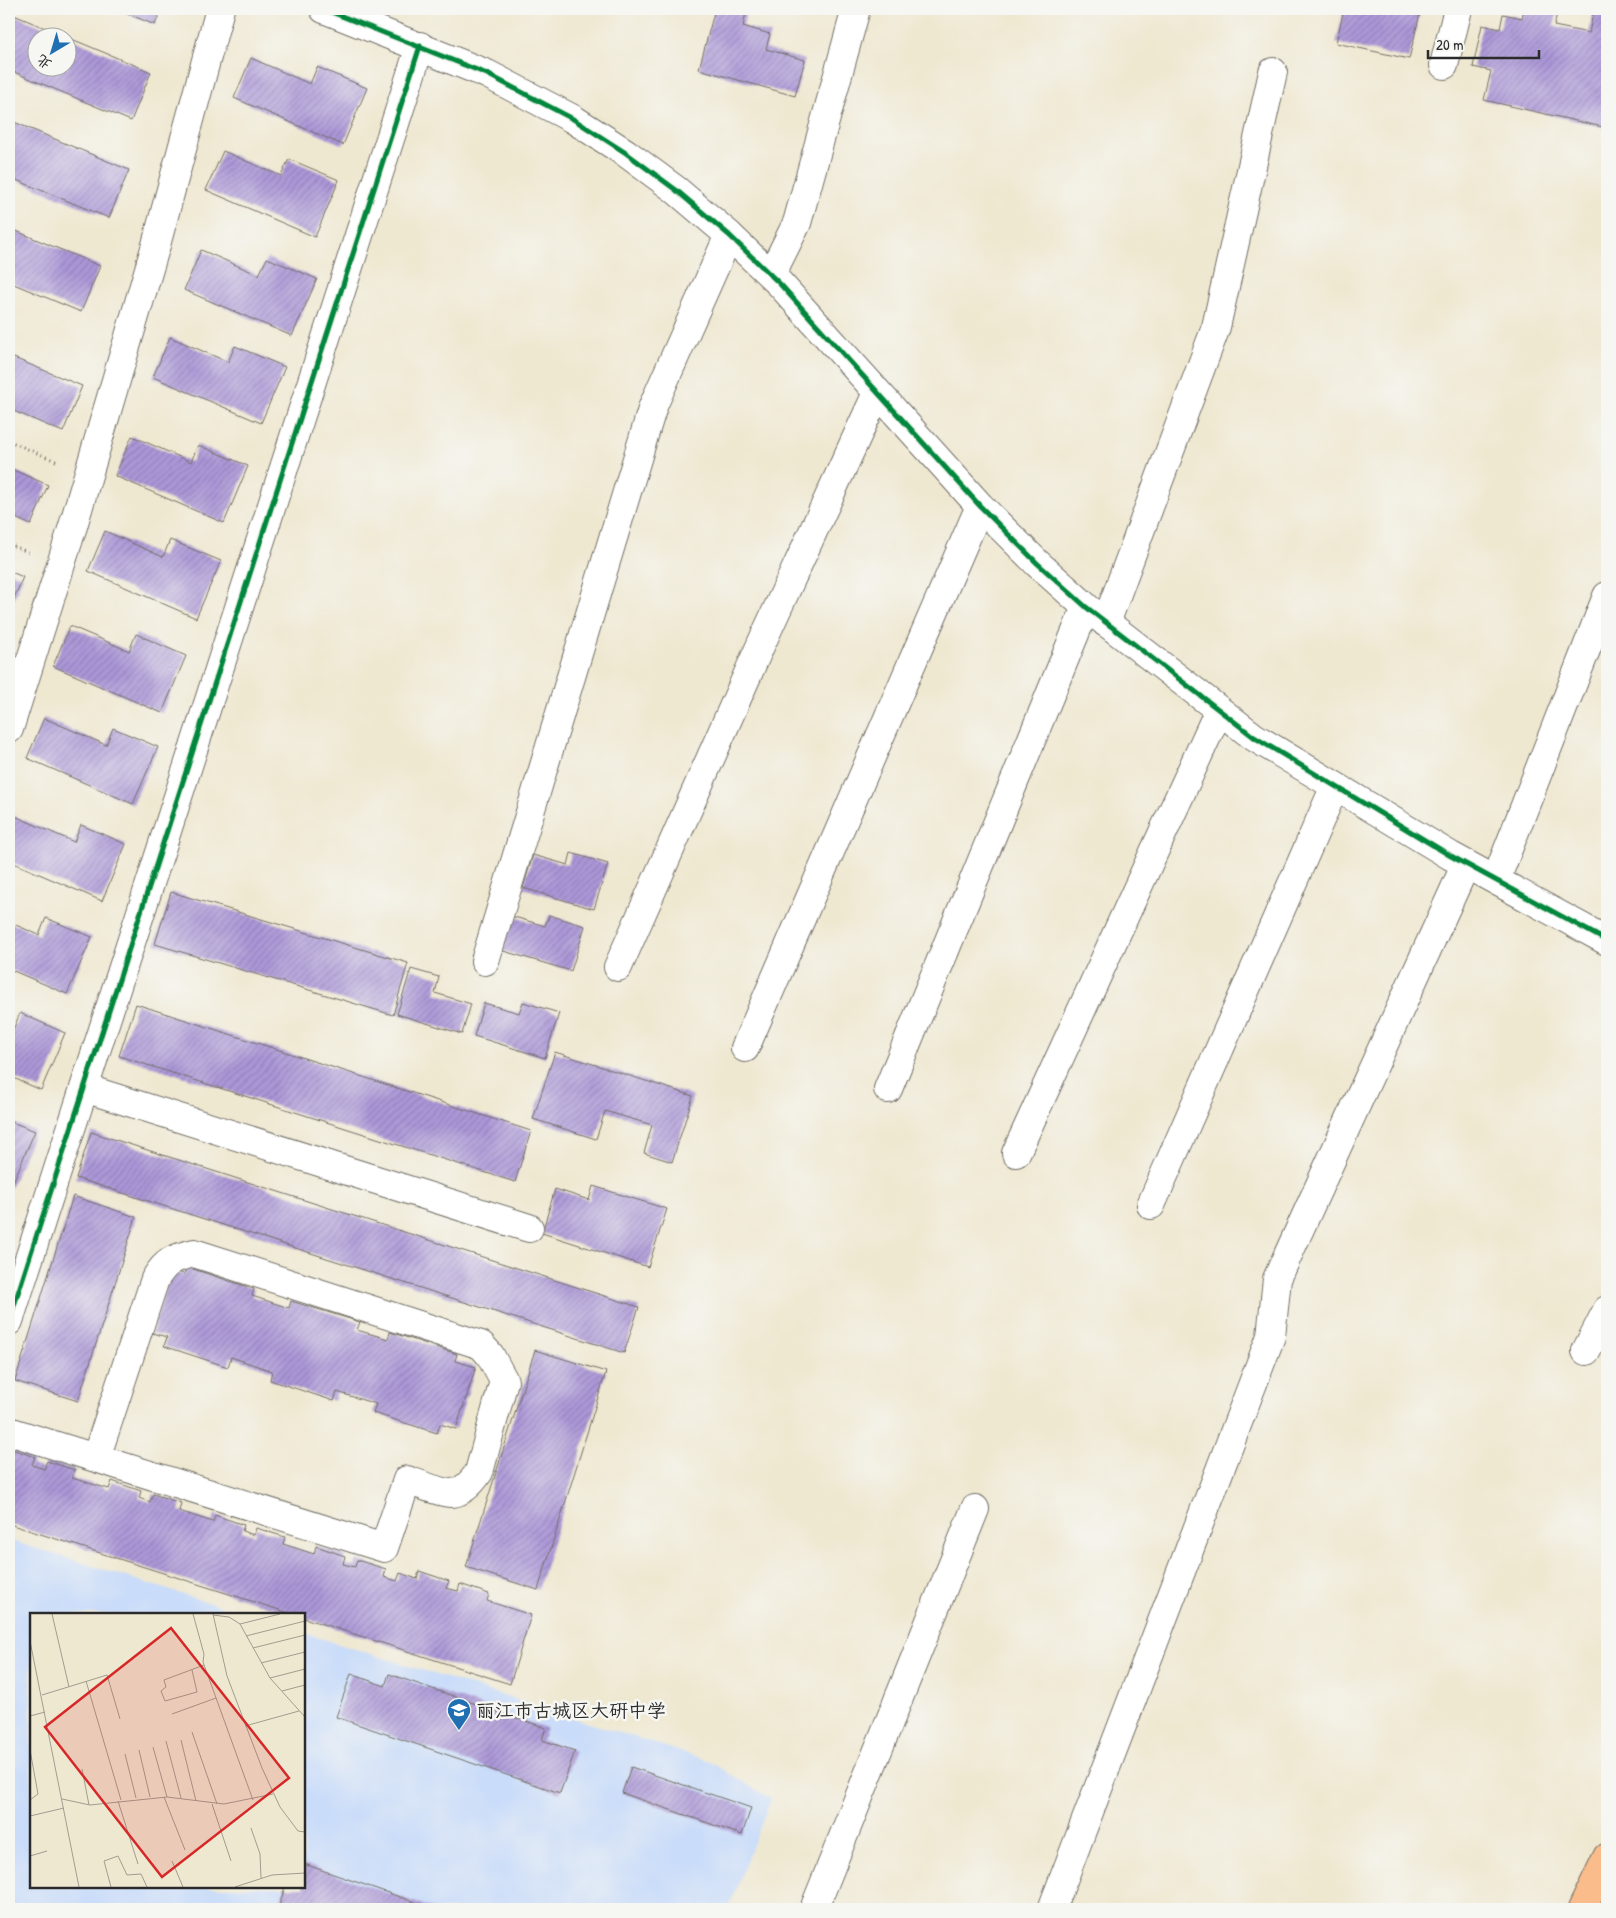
<svg xmlns="http://www.w3.org/2000/svg" width="1616" height="1918" viewBox="0 0 1616 1918" font-family="'Patrick Hand','LXGW WenKai TC',sans-serif">
<defs>
<pattern id="building-hatch" width="6" height="6" patternUnits="userSpaceOnUse" patternTransform="scale(1.25)"><rect width="6" height="6" fill="#ac98d9"/><path d="M-1 1l2-2M0 6l6-6M5 7l2-2" fill="none" stroke="#8c7cb0"/></pattern>
</defs>
<rect width="100%" height="100%" fill="#f6f6f2"/>
<filter id="ink" filterUnits="userSpaceOnUse"><feTurbulence type="fractalNoise" baseFrequency=".02" numOctaves="2"/><feDisplacementMap in="SourceGraphic" scale="10" xChannelSelector="R" yChannelSelector="G"/><feConvolveMatrix kernelMatrix="1 2 1 2 8 2 1 2 1" color-interpolation-filters="sRGB"/></filter>
<filter id="wash" filterUnits="userSpaceOnUse"><feTurbulence type="fractalNoise" baseFrequency=".0096" numOctaves="4" result="noise"/><feDisplacementMap in="SourceGraphic" scale="20" xChannelSelector="R" yChannelSelector="G"/><feGaussianBlur stdDeviation="1.12" result="paint"/><feColorMatrix in="noise" values="0 0 0 0 0 0 0 0 0 0 0 0 0 0 0 0 0 1.4 0 .05"/><feComposite in="paint" operator="in"/></filter>
<g filter="url(#wash)">
<rect width="100%" height="100%" fill="#efe8d1"/>
<path fill="#c9dcf9" d="M9,1540L245,1614H31V1887H304V1633L707,1760L771,1799L728,1909H9Z"/>
<g id="blocks">
<path fill="url(#building-hatch)" fill-rule="evenodd" d="M116,9H161L155,25Z
M715,9H747L743,26L770,34L766,49L805,60L795,96L699,69Z
M1344,9H1421L1409,59L1336,43Z
M1524,9H1558L1554,26L1589,33L1594,9H1607V128L1484,100L1491,71L1473,67L1482,25L1500,29L1503,14L1522,18Z
M9,13L151,72L131,121L9,70ZM38,38H68V68H38Z
M251,58L310,84L317,67L367,88L343,145L234,98Z
M9,120L129,170L109,218L9,177Z
M223,151L281,176L289,159L339,180L315,237L206,190Z
M9,228L100,266L81,312L9,282Z
M201,250L259,275L267,258L317,279L292,336L184,290Z
M170,337L228,362L235,346L285,367L261,423L153,377Z
M9,356L82,386L63,432L9,409Z
M132,436L191,462L198,445L248,466L224,523L115,476Z
M9,468L48,485L31,525L9,515Z
M105,531L163,557L170,540L221,561L196,618L88,571Z
M9,571L23,577L9,610Z
M70,626L129,651L136,634L186,656L162,713L53,666Z
M44,718L106,745L113,728L158,747L133,804L27,758Z
M15,816L74,842L81,825L126,844L102,901L9,861V831Z
M571,853L608,864L594,909L523,888L533,855L568,865Z
M171,892L408,963L393,1015L155,944Z
M549,915L585,926L571,971L500,950L511,916L545,926Z
M46,918L92,937L67,994L9,969V922L39,935Z
M411,969L439,977L435,993L471,1004L462,1034L397,1014Z
M523,1002L559,1013L545,1058L474,1036L484,1003L519,1013Z
M136,1004L531,1131L515,1182L119,1056Z
M20,1013L65,1033L41,1090L9,1076V1029L13,1030Z
M555,1052L693,1096L672,1162L644,1153L652,1125L605,1111L596,1139L533,1119Z
M9,1121L35,1131L10,1189L9,1188Z
M91,1132L639,1307L624,1353L76,1178Z
M593,1186L667,1209L648,1267L542,1233L555,1189L589,1200Z
M73,1196L136,1217L78,1401L15,1381Z
M187,1267L254,1289L252,1296L289,1308L291,1301L360,1322L357,1330L388,1339L390,1332L457,1354L455,1361L476,1367L456,1429L440,1424L437,1433L373,1413L376,1404L337,1392L334,1401L270,1380L272,1371L231,1357L228,1367L164,1346L167,1337L152,1333L171,1270L184,1274Z
M535,1350L606,1372L538,1590L466,1567Z
M9,1448L35,1457L32,1465L44,1469L47,1461L75,1470L72,1478L109,1489L112,1481L141,1491L139,1498L150,1502L153,1494L181,1503L179,1511L213,1522L215,1515L244,1525L242,1531L254,1535L256,1528L285,1537L283,1544L314,1554L316,1546L345,1556L343,1564L355,1567L357,1560L386,1569L384,1577L397,1581L400,1573L417,1579L419,1571L449,1581L446,1588L458,1591L460,1584L489,1594L487,1601L531,1615L510,1684L304,1618V1614H292L9,1524Z
M351,1674L385,1686L389,1674L546,1728L542,1740L575,1751L560,1793L336,1717Z
M631,1767L751,1808L742,1835L622,1793Z
M304,1864L435,1909H278L285,1887H304Z"/>
</g>
</g>
<g filter="url(#ink)">
<use href="#blocks" fill-opacity="0" stroke="#706d65" stroke-width="1"/>
<g fill="none" stroke-linecap="round" stroke-linejoin="round">
<g stroke="#706d65" stroke-width="30">
<path id="minor" d="M324,9L487,74L573,119L626,153L676,190L729,235L780,284L980,506L1037,563L1086,607L1254,737L1451,856L1607,941
M1444,65L1458,9
M771,275L797,223L856,9
M1106,623L1216,327L1273,72
M9,729L73,526L156,245L220,9
M1496,880L1607,596
M485,961L653,406L729,235
M618,967L762,642L877,393
M745,1048L980,506
M84,1088L529,1228
M888,1089L1086,607
M1016,1153L1219,710
M1151,1205L1335,786
M9,1321L420,46
M1586,1351L1607,1310
M9,1431L384,1548L407,1480C416,1483 444,1494 452,1493C464,1492 473,1481 479,1472L504,1381L490,1355L481,1345L194,1253C173,1258 166,1261 155,1279L96,1458
M814,1909L975,1509
M1052,1909L1271,1336L1277,1279L1466,864"/>
</g>
<g stroke="#706d65" stroke-width="30">
<path id="major" d="M1582,1909L1607,1857"/>
</g>
<path stroke="#706d65" stroke-width="3" stroke-dasharray="1 4" stroke-linecap="butt" d="M9,441L58,462
M9,544L30,553"/>
<use href="#minor" stroke="#fff" stroke-width="28"/>
<use href="#major" stroke="#fabc8b" stroke-width="28"/>
<g stroke="#f6f6f2" stroke-width="8">
<path id="cycleway" d="M324,9L487,74L573,119L626,153L676,190L729,235L780,284L980,506L1037,563L1086,607L1254,737L1451,856L1607,941
M9,1321L420,46"/>
</g>
<use href="#cycleway" stroke="#00873e" stroke-width="5"/>
</g>
</g>
<defs>
<g id="school-pin" transform="scale(1.25)"><path d="M0 17L-7.5 6A9.5 9.5 0 1 1 7.5 6Z" fill="#1f6fb2" stroke="#f6f6f2"/><path d="M0-5L7-2L0 1L-7-2ZM-4 1L0 2.5L4 1V4Q0 6-4 4Z" fill="#fff"/></g>
</defs>
<g fill-rule="evenodd">
<use href="#school-pin" x="459" y="1710"/>
</g>
<g text-anchor="middle" stroke-width="5" stroke-linejoin="round" paint-order="stroke">
<g font-size="19" fill="#2b2b2b" stroke="#f6f6f2" text-anchor="start">
<text x="476" y="1717">丽江市古城区大研中学</text>
</g>
</g>
<g transform="translate(30 1613)">
<rect width="275" height="275" fill="#efe8d1"/>
<path fill="none" stroke="#a19c8f" stroke-width="1" d="M22,1L39,74M163,1L174,41L173,49L223,187M183,1L197,63L232,155L250,194L268,218L275,219M183,2L199,4L210,11L240,65L275,104M210,11L250,1M216,23L275,8M0,28L49,274M223,35L275,22M231,50L275,39M162,57L167,79L135,88L131,78L136,74L134,67L174,52M240,65L275,56M56,68L91,187M252,78L275,72M12,82L77,62L90,106M142,101L186,85M0,103L15,99M215,113L269,98M162,119L187,191M151,127L166,188M136,128L151,185M123,134L137,184M0,137L8,181L0,187M109,137L120,184M95,141L106,185M52,156L59,192M134,184L155,237M32,186L60,192L137,184L194,191L243,181M88,188L108,251M182,191L201,248M0,203L34,195M221,215L230,241L231,265M0,243L17,238M142,248L153,274M81,274L74,248L88,243L97,262L111,261L117,274M205,274L242,262L275,260"/>
<path fill="#d62828" fill-opacity="0.15" stroke="#d62828" stroke-width="2.5" d="M141,15L259,165L132,264L15,114Z"/>
<rect width="275" height="275" fill="none" stroke="#2b2b2b" stroke-width="2.5"/>
</g>
<rect width="1616" height="1918" fill="none" stroke="#f6f6f2" stroke-width="30"/>
<g transform="translate(52 52) rotate(218)"><circle r="24" fill="#f6f6f2" stroke="#a5a5a2"/>
<path d="M0-4L9 19L0 12L-9 19Z" fill="#1f6fb2"/>
<text y="-8" font-size="14" font-weight="bold" text-anchor="middle" fill="#2b2b2b">北</text>
</g>
<path d="M1428 50v8h111v-8" fill="none" stroke="#2b2b2b" stroke-width="2.5"/>
<text x="1436" y="50" font-size="15" fill="#2b2b2b" stroke="#f6f6f2" stroke-width="4" paint-order="stroke">20 m</text>
</svg>
